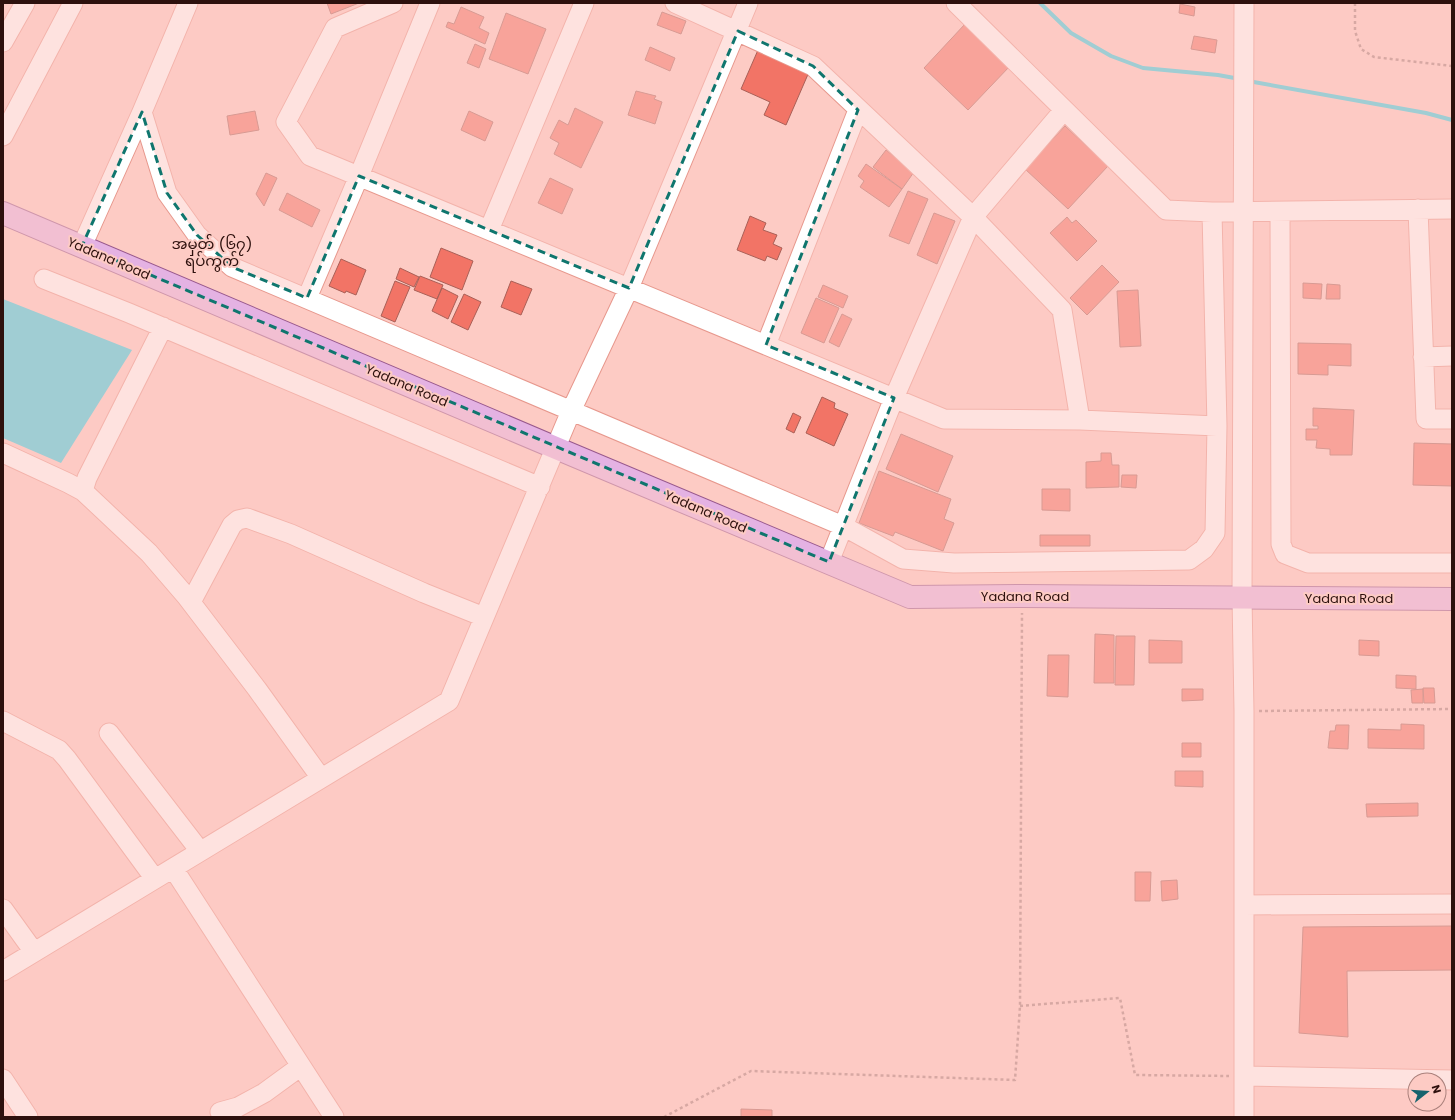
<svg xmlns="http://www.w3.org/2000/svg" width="1455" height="1120" viewBox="0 0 1455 1120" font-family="Poppins,'Noto Sans Myanmar',sans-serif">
<rect width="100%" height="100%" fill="#fdcbc4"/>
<path fill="#30d0e4" d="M3,299L132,350L61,463L3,438Z"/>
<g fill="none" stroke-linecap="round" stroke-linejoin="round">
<path stroke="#30d0e4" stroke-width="4" d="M1040,3L1071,33L1111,56L1143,68L1218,75L1240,79
M1248,81L1426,113L1452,120"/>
</g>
<path fill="#f27466" stroke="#aa6057" d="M327,3H359L331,14Z
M1180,4L1195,7L1194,16L1179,13Z
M461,7L484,17L479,28L489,33L485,44L446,27L448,22L454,24Z
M662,12L686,21L681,34L657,25Z
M506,13L546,29L528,74L489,59Z
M965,24L1010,66L968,110L924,68Z
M1194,36L1217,40L1215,53L1191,49Z
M475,44L486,49L479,68L467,63Z
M650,47L675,58L670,71L645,60Z
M758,50L809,72L786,125L764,115L770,102L741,89Z
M636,91L656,96L654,99L662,102L655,124L628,115Z
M575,108L603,122L581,168L554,154L559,143L550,138L559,120L568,125Z
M255,111L259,130L230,135L227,116Z
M469,111L493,122L485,141L461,130Z
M1065,126L1108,166L1068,209L1025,169Z
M886,150L914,172L902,189L873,167Z
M866,164L902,189L889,207L860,187L864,181L858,176Z
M266,173L277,178L264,206L256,194Z
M550,178L573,189L562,214L538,203Z
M908,191L928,199L909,244L889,236Z
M287,193L320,210L312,227L279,210Z
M934,213L955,221L937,264L917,255Z
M750,216L766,223L763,230L777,235L773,244L782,248L777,260L767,256L765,261L737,250Z
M1067,217L1072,223L1076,220L1097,241L1077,261L1050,233Z
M441,248L473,261L462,290L430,277Z
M341,259L366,270L356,295L346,291L345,293L329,286Z
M1102,265L1119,282L1087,315L1070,298Z
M400,268L419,277L414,287L396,279Z
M420,276L443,285L437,299L414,290Z
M395,281L410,287L395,322L381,316Z
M511,281L532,289L521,315L501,307Z
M1303,283L1322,284L1321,299L1303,298Z
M1327,284L1340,285V299H1326Z
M823,285L848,296L843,308L818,297Z
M442,288L458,296L448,319L432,311Z
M1138,290L1141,346L1120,347L1117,291Z
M464,294L481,302L468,330L451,322Z
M816,298L839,308L824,343L801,333Z
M842,314L852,319L839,347L829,342Z
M1298,343L1351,344V366L1328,365V375L1298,374Z
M822,397L835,403L834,408L848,414L834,446L806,433Z
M1313,408L1354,410L1352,455H1330V449L1316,448L1317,440H1306V429H1318V426H1313Z
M793,413L801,417L794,433L786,429Z
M901,434L953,456L938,492L886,469Z
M1414,443L1452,444V486L1413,485Z
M1101,453H1111L1112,465H1119V487L1086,488V462L1101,461Z
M879,471L951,499L944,519L954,523L943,551L895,532L893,536L859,523Z
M1122,475H1137L1136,488L1121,487Z
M1042,489H1070V511L1042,510Z
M1040,535H1090V546H1040Z
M1095,634L1114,635V683H1094Z
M1116,636H1135L1134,685H1115Z
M1149,640L1182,641V663H1149Z
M1359,640L1379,641V656L1359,655Z
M1048,655H1069L1068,697L1047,696Z
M1396,675L1416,676V689L1396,688Z
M1423,688H1434L1435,703H1424Z
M1182,689H1203V700L1182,701Z
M1423,689V703H1412L1411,690Z
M1401,724L1424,725V749L1368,748V729L1401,730Z
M1336,725H1349L1348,749L1328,748L1330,731H1335Z
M1182,743H1201V757H1182Z
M1175,771H1203V787L1175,786Z
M1418,803V816L1367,817L1366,804Z
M1135,872H1151L1150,901H1135Z
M1177,880L1178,899L1162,901L1161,881Z
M1452,926V970L1347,971L1348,1037L1299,1033L1303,927Z
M741,1109L772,1110V1117H741Z"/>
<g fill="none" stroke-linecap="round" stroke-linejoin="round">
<g stroke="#e7988d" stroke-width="21">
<path id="minor" d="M393,3L335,28L286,122L310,156L944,419L1080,420L1217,426
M675,3L813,66L973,217L1062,310L1080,420
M956,3L1166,210L1212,212L1452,209
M1244,3L1242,597L1244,711V1117
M3,42L25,3
M142,112L167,193L197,235L232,267L843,526L903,559L954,563L1189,560L1204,549L1215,533L1217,426L1212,212
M3,136L73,3
M1418,209L1426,419H1452
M1280,212L1281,544L1285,554L1308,563H1452
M489,230L584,3
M82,246L142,112L188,3
M44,279L129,313L540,487
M307,298L359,176L430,3
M163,327L87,478L83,491L149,553L186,596L257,689L321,778
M766,345L858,110
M1423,357L1452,356
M3,453L68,483L83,491
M829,562L894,398L973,217L1064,110
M191,602L232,525L238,520L247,518L291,534L424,593L484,617
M3,721L59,750L67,759L155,879
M109,733L200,851
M173,868L334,1117
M1244,905L1452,904
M3,909L34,952
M3,971L449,701L571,411L629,288L748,3
M1244,1076L1452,1080
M3,1079L28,1117
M220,1112L238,1107L264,1093L301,1066"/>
</g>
<g stroke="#98588c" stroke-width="24">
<path id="major" d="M3,213L556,448L910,597L1022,596L1452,599"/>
</g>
<path stroke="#a97f7a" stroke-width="2.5" stroke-dasharray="3 3" stroke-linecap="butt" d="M1355,3V31L1361,49L1374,57L1452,66
M1259,711L1452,709
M1020,1006L1120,998L1135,1075L1229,1076
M664,1117L751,1071L1015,1080L1020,1006L1022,613"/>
<use href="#minor" stroke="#fff" stroke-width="19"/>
<use href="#major" stroke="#e4b2e3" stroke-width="22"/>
</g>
<path d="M0 0H1455V1120H0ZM738,31L813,66L858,110L766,345L894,398L829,562L82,246L142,112L167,193L197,235L232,267L307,298L359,176L629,288Z" fill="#fdcbc4" fill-opacity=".55" fill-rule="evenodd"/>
<path fill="none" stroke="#0f766e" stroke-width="3" stroke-dasharray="8 5" stroke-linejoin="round" d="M738,31L813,66L858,110L766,345L894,398L829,562L82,246L142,112L167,193L197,235L232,267L307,298L359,176L629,288Z"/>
<g text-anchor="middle" stroke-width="4" stroke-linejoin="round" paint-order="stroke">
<g font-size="13" fill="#2d100d" stroke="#fdcbc4">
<text transform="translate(109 258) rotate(23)" y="5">Yadana Road</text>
<text transform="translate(407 385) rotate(23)" y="5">Yadana Road</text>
<text transform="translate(706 511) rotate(23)" y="5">Yadana Road</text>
<text x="1025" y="601">Yadana Road</text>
<text x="1349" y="603">Yadana Road</text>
</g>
<g font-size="15" fill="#2d100d" stroke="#fdcbc4">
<text x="212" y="249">အမှတ် (၆၇)<tspan x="212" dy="17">ရပ်ကွက်</tspan></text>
</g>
</g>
<rect width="1455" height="1120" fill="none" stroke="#2d100d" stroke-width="8"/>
<g transform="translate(1427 1092) rotate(73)"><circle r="19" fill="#fdcbc4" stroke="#aa807b"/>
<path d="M0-3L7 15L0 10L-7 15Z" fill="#16636d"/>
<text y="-6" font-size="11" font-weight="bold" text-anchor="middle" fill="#2d100d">N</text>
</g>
</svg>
